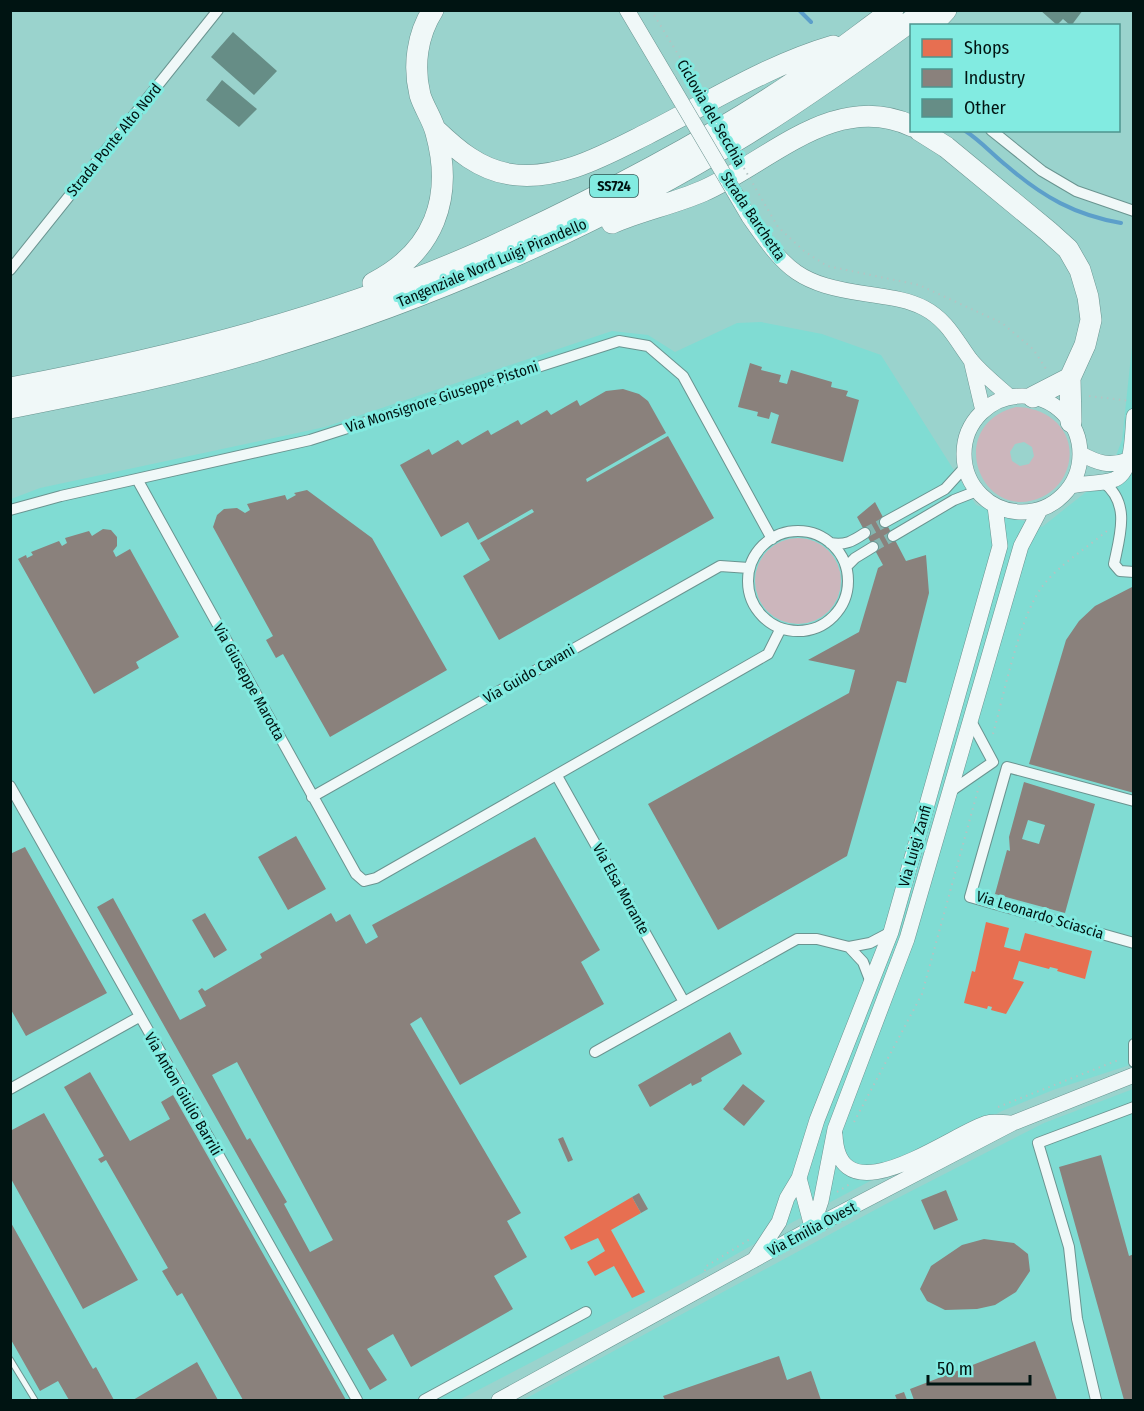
<svg xmlns="http://www.w3.org/2000/svg" width="1144" height="1411" viewBox="0 0 1144 1411" font-family="'Fira Sans Condensed',sans-serif">
<rect width="100%" height="100%" fill="#9ad3cd"/>
<path fill="#80dcd3" d="M761,322L822,334L881,355L976,505L1042,527L1091,488L1103,489L1122,440L1133,337V1064L1053,1090L1002,1111L791,1223L712,1268L459,1400H11V499L40,488L325,427L612,331L648,335L675,352L737,323Z
M1133,1089V1400H523L884,1205L1044,1123Z"/>
<path fill="#ccb6bc" fill-rule="evenodd" d="M1016,407C1048,407 1077,431 1068,466C1064,480 1055,491 1042,497C981,525 943,426 1016,407ZM1024,442L1032,447L1034,456L1029,464L1020,466L1012,461L1010,452L1015,444Z
M755 581a43 43 0 1 1 86 0a43 43 0 1 1-86 0Z"/>
<path fill="#e76f51" d="M986,922L1009,928L1004,947L1020,951L1025,933L1092,951L1085,979L1057,971L1058,969L1050,967L1049,969L1019,961L1013,979L1024,982L1006,1014L991,1010L992,1007L988,1006L987,1009L964,1003L972,971L975,972Z
M632,1197L641,1213L611,1230L645,1292L632,1298L614,1266L595,1276L587,1262L605,1251L598,1238L571,1250L564,1237Z"/>
<path fill="#8a817c" fill-rule="evenodd" d="M750,363L762,367L761,370L781,375L779,382L787,384L791,370L832,382L831,387L848,391L846,396L859,400L843,462L771,443L779,415L771,412L769,419L757,416L758,412L738,407Z
M623,389L639,394L648,401L666,433L586,479L587,482L668,436L714,518L499,640L463,576L490,560L480,543L534,512L532,509L478,540L468,522L441,537L400,465L429,449L432,455L458,440L462,445L488,430L491,435L518,420L521,425L547,410L551,415L577,400L580,406L606,391Z
M307,490L372,538L447,670L330,737L283,654L276,658L266,640L273,636L213,527L217,515L224,509L237,508L245,513L250,510L247,504L285,495L287,500L296,495L294,493Z
M875,502L906,561L926,555L929,593L906,683L897,681L847,856L718,930L648,804L849,693L855,670L808,660L859,632L878,568L883,565L857,517Z
M103,529L111,530L117,537V546L113,551L116,557L130,549L179,637L136,662L139,668L94,694L18,559L26,555L27,558L33,555L31,552L59,541L62,546L67,543L65,538L89,531L92,536Z
M1134,586V793L1029,764L1066,640L1079,621L1095,606Z
M1024,782L1095,804L1065,913L995,894L1007,850L1010,851L1009,837ZM1028,820L1045,825L1039,844L1022,839Z
M296,836L326,889L288,910L258,857Z
M535,837L600,950L581,962L604,1004L460,1085L421,1017L410,1024L521,1213L507,1221L527,1257L494,1276L513,1309L411,1367L393,1334L367,1349L387,1380L370,1390L97,907L113,898L180,1020L206,1006L198,991L202,988L205,991L262,958L260,954L331,913L336,922L350,914L366,944L378,937L372,925ZM237,1062L333,1240L310,1252L284,1204L287,1202L250,1138L247,1140L212,1075Z
M25,847L107,993L26,1036L10,1008V854Z
M205,913L227,950L214,958L192,920Z
M730,1032L742,1054L701,1078L702,1081L692,1086L691,1083L650,1107L638,1085Z
M90,1072L130,1141L170,1119L161,1102L173,1095L346,1400H243L182,1293L177,1296L162,1271L168,1268L106,1160L101,1163L98,1159L104,1156L64,1087Z
M743,1084L765,1101L744,1126L723,1109Z
M44,1113L138,1280L83,1309L10,1177V1131Z
M563,1137L573,1160L568,1162L558,1139Z
M1101,1155L1129,1256L1134,1254V1400H1124L1059,1167Z
M946,1190L958,1220L934,1230L921,1200Z
M639,1193L648,1209L641,1213L632,1197Z
M10,1221L90,1364L93,1369L96,1367L114,1400H69L58,1381L40,1391L10,1338Z
M984,1239L1014,1243L1028,1254L1030,1271L1016,1292L995,1305L977,1309L945,1310L927,1301L920,1289L931,1266L962,1245Z
M1035,1341L1057,1400H914L910,1389Z
M779,1356L787,1380L811,1371L821,1400H665L663,1396Z
M197,1362L218,1400H133Z
M904,1392L907,1400H897L895,1395Z"/>
<g fill="none" stroke-linecap="round" stroke-linejoin="round">
<path stroke="#5c9fca" stroke-width="4" d="M799,10L811,22
M964,130C981,141 992,154 1007,166C1043,197 1075,215 1121,223"/>
</g>
<path fill="#668d86" d="M1040,10H1083L1071,26L1063,19L1057,25Z
M233,32L277,71L254,95L211,57Z
M222,80L257,109L239,127L206,100Z"/>
<g fill="none" stroke-linecap="round" stroke-linejoin="round">
<path stroke="#83b6b1" stroke-width="10" stroke-dasharray="10 5" stroke-linecap="butt" d="M865,533L885,522
M873,547L893,536"/>
<g stroke="#6a9490" stroke-width="7">
<path id="lane" d="M10,1359L35,1400"/>
</g>
<g stroke="#6a9490" stroke-width="12">
<path id="street" d="M991,130L1042,171L1076,191L1134,211
M10,270L218,10
M137,479L356,874L364,881L376,878L768,654L781,628
M1103,482C1131,503 1120,535 1114,564L1120,571L1134,572
M10,510L61,496L310,440L619,341L648,346L683,376L772,539
M885,522L945,489L965,467
M748 581a50 50 0 1 1 100 0a50 50 0 1 1-100 0Z
M893,536L954,500L977,491
M830,543C845,546 853,541 865,533
M846,567L855,558L873,547
M557,776L684,1002
M10,786L357,1400
M951,791L993,762L971,721
M312,797L720,566L749,568
M1134,801L1007,767L970,897L1134,943
M849,947L863,962L870,980
M1134,1044V1062
M595,1052L797,939H817L849,947L870,943L891,932
M10,1089L139,1017
M424,1400L586,1312
M1096,1400L1077,1319L1069,1247L1038,1143L1134,1107"/>
</g>
<g stroke="#6a9490" stroke-width="16">
<path id="secondary" d="M627,10L669,81
M749,217C787,272 799,284 867,294C886,297 907,299 924,308C947,320 956,340 970,359C981,373 997,385 1010,397
M971,360L983,411
M964 454a58 58 0 1 1 116 0a58 58 0 1 1-116 0Z
M1081,454C1098,463 1109,467 1128,460
M1071,486C1085,483 1100,484 1113,480C1134,473 1132,434 1134,416
M835,1135C839,1221 951,1134 987,1123C993,1121 1003,1123 1010,1123
M799,1178L812,1227
M812,1228L821,1201L835,1129L907,939L1021,546L1040,510
M754,1260L779,1222L787,1198L799,1178L817,1120L891,932L1000,546L995,506
M499,1400L812,1228L1013,1123L1134,1075"/>
</g>
<g stroke="#6a9490" stroke-width="22">
<path id="highway" d="M931,26L946,10
M436,130C457,150 479,169 509,174C558,182 605,155 647,134C708,103 768,65 833,46
M919,130L946,147L1048,231L1068,249L1080,270L1088,297L1091,320L1085,345L1070,378L1071,422
M612,223C642,210 673,204 703,191C769,162 835,90 912,126
M373,283C434,252 454,198 436,133C433,120 424,108 420,95C413,66 417,35 433,10
M10,388C174,357 339,316 491,247C595,199 699,146 794,82C828,59 860,34 893,10
M1033,397L1070,378
M10,408C96,391 183,374 267,348C435,297 597,226 747,134C809,96 868,53 926,10"/>
</g>
<path stroke="#b4c4c3" stroke-width="2" stroke-dasharray="1.5 4.5" stroke-linecap="butt" d="M651,10L684,64
M771,215L778,227L804,251L827,266L919,285L1002,323L1033,349L1048,372
M1089,396L1131,401
M993,734C1004,695 1020,612 1045,583C1062,563 1088,547 1108,530
M998,1107L1121,1059
M854,1122L922,994L979,786
M837,1192L850,1184
M705,1271V1267L750,1239"/>
<use href="#lane" stroke="#f0f8f8" stroke-width="5"/>
<use href="#street" stroke="#f0f8f8" stroke-width="10"/>
<use href="#secondary" stroke="#f0f8f8" stroke-width="15"/>
<use href="#highway" stroke="#f0f8f8" stroke-width="21"/>
<g stroke="#6a9490" stroke-width="16" stroke-linecap="butt">
<path id="secondary-bridge" d="M669,81L749,217"/>
</g>
<path stroke="#b4c4c3" stroke-width="2" stroke-dasharray="1.5 4.5" stroke-linecap="butt" d="M684,64L771,215"/>
<use href="#secondary-bridge" stroke="#f0f8f8" stroke-width="15"/>
</g>
<g text-anchor="middle" stroke-width="6" stroke-linejoin="round" paint-order="stroke">
<rect fill="#82ebe1" stroke="#275450" stroke-width="1.5" x="590" y="175" width="48" height="22" rx="4.5"/>
<g font-size="14" font-weight="bold" fill="#001412">
<text x="614" y="191">SS724</text>
</g>
<g font-size="15" fill="#001412" stroke="#82ebe1">
<text transform="translate(711 113) rotate(60)" y="5">Ciclovia del Secchia</text>
<text transform="translate(114 140) rotate(-51)" y="5">Strada Ponte Alto Nord</text>
<text transform="translate(753 216) rotate(56)" y="5">Strada Barchetta</text>
<text transform="translate(492 263) rotate(-23)" y="5">Tangenziale Nord Luigi Pirandello</text>
<text transform="translate(442 397) rotate(-18)" y="5">Via Monsignore Giuseppe Pistoni</text>
<text transform="translate(529 674) rotate(-30)" y="5">Via Guido Cavani</text>
<text transform="translate(249 682) rotate(61)" y="5">Via Giuseppe Marotta</text>
<text transform="translate(915 846) rotate(-74)" y="5">Via Luigi Zanfi</text>
<text transform="translate(621 889) rotate(61)" y="5">Via Elsa Morante</text>
<text transform="translate(1040 915) rotate(17)" y="5">Via Leonardo Sciascia</text>
<text transform="translate(183 1094) rotate(60)" y="5">Via Anton Giulio Barrili</text>
<text transform="translate(812 1229) rotate(-28)" y="5">Via Emilia Ovest</text>
</g>
</g>
<rect width="1144" height="1411" fill="none" stroke="#001412" stroke-width="24"/>
<rect x="910" y="24" width="210" height="108" fill="#82ebe1" stroke="#4e958e" stroke-width="1.5"/>
<rect x="922" y="39" width="30" height="18" fill="#e76f51" stroke="#4e958e" stroke-width="1.5"/>
<text x="964" y="54" font-size="18" fill="#001412">Shops</text>
<rect x="922" y="69" width="30" height="18" fill="#8a817c" stroke="#4e958e" stroke-width="1.5"/>
<text x="964" y="84" font-size="18" fill="#001412">Industry</text>
<rect x="922" y="99" width="30" height="18" fill="#668d86" stroke="#4e958e" stroke-width="1.5"/>
<text x="964" y="114" font-size="18" fill="#001412">Other</text>
<path d="M928 1375v9h102v-9" fill="none" stroke="#001412" stroke-width="3"/>
<text x="937" y="1375" font-size="18" fill="#001412" stroke="#82ebe1" stroke-width="4.5" paint-order="stroke">50 m</text>
</svg>
